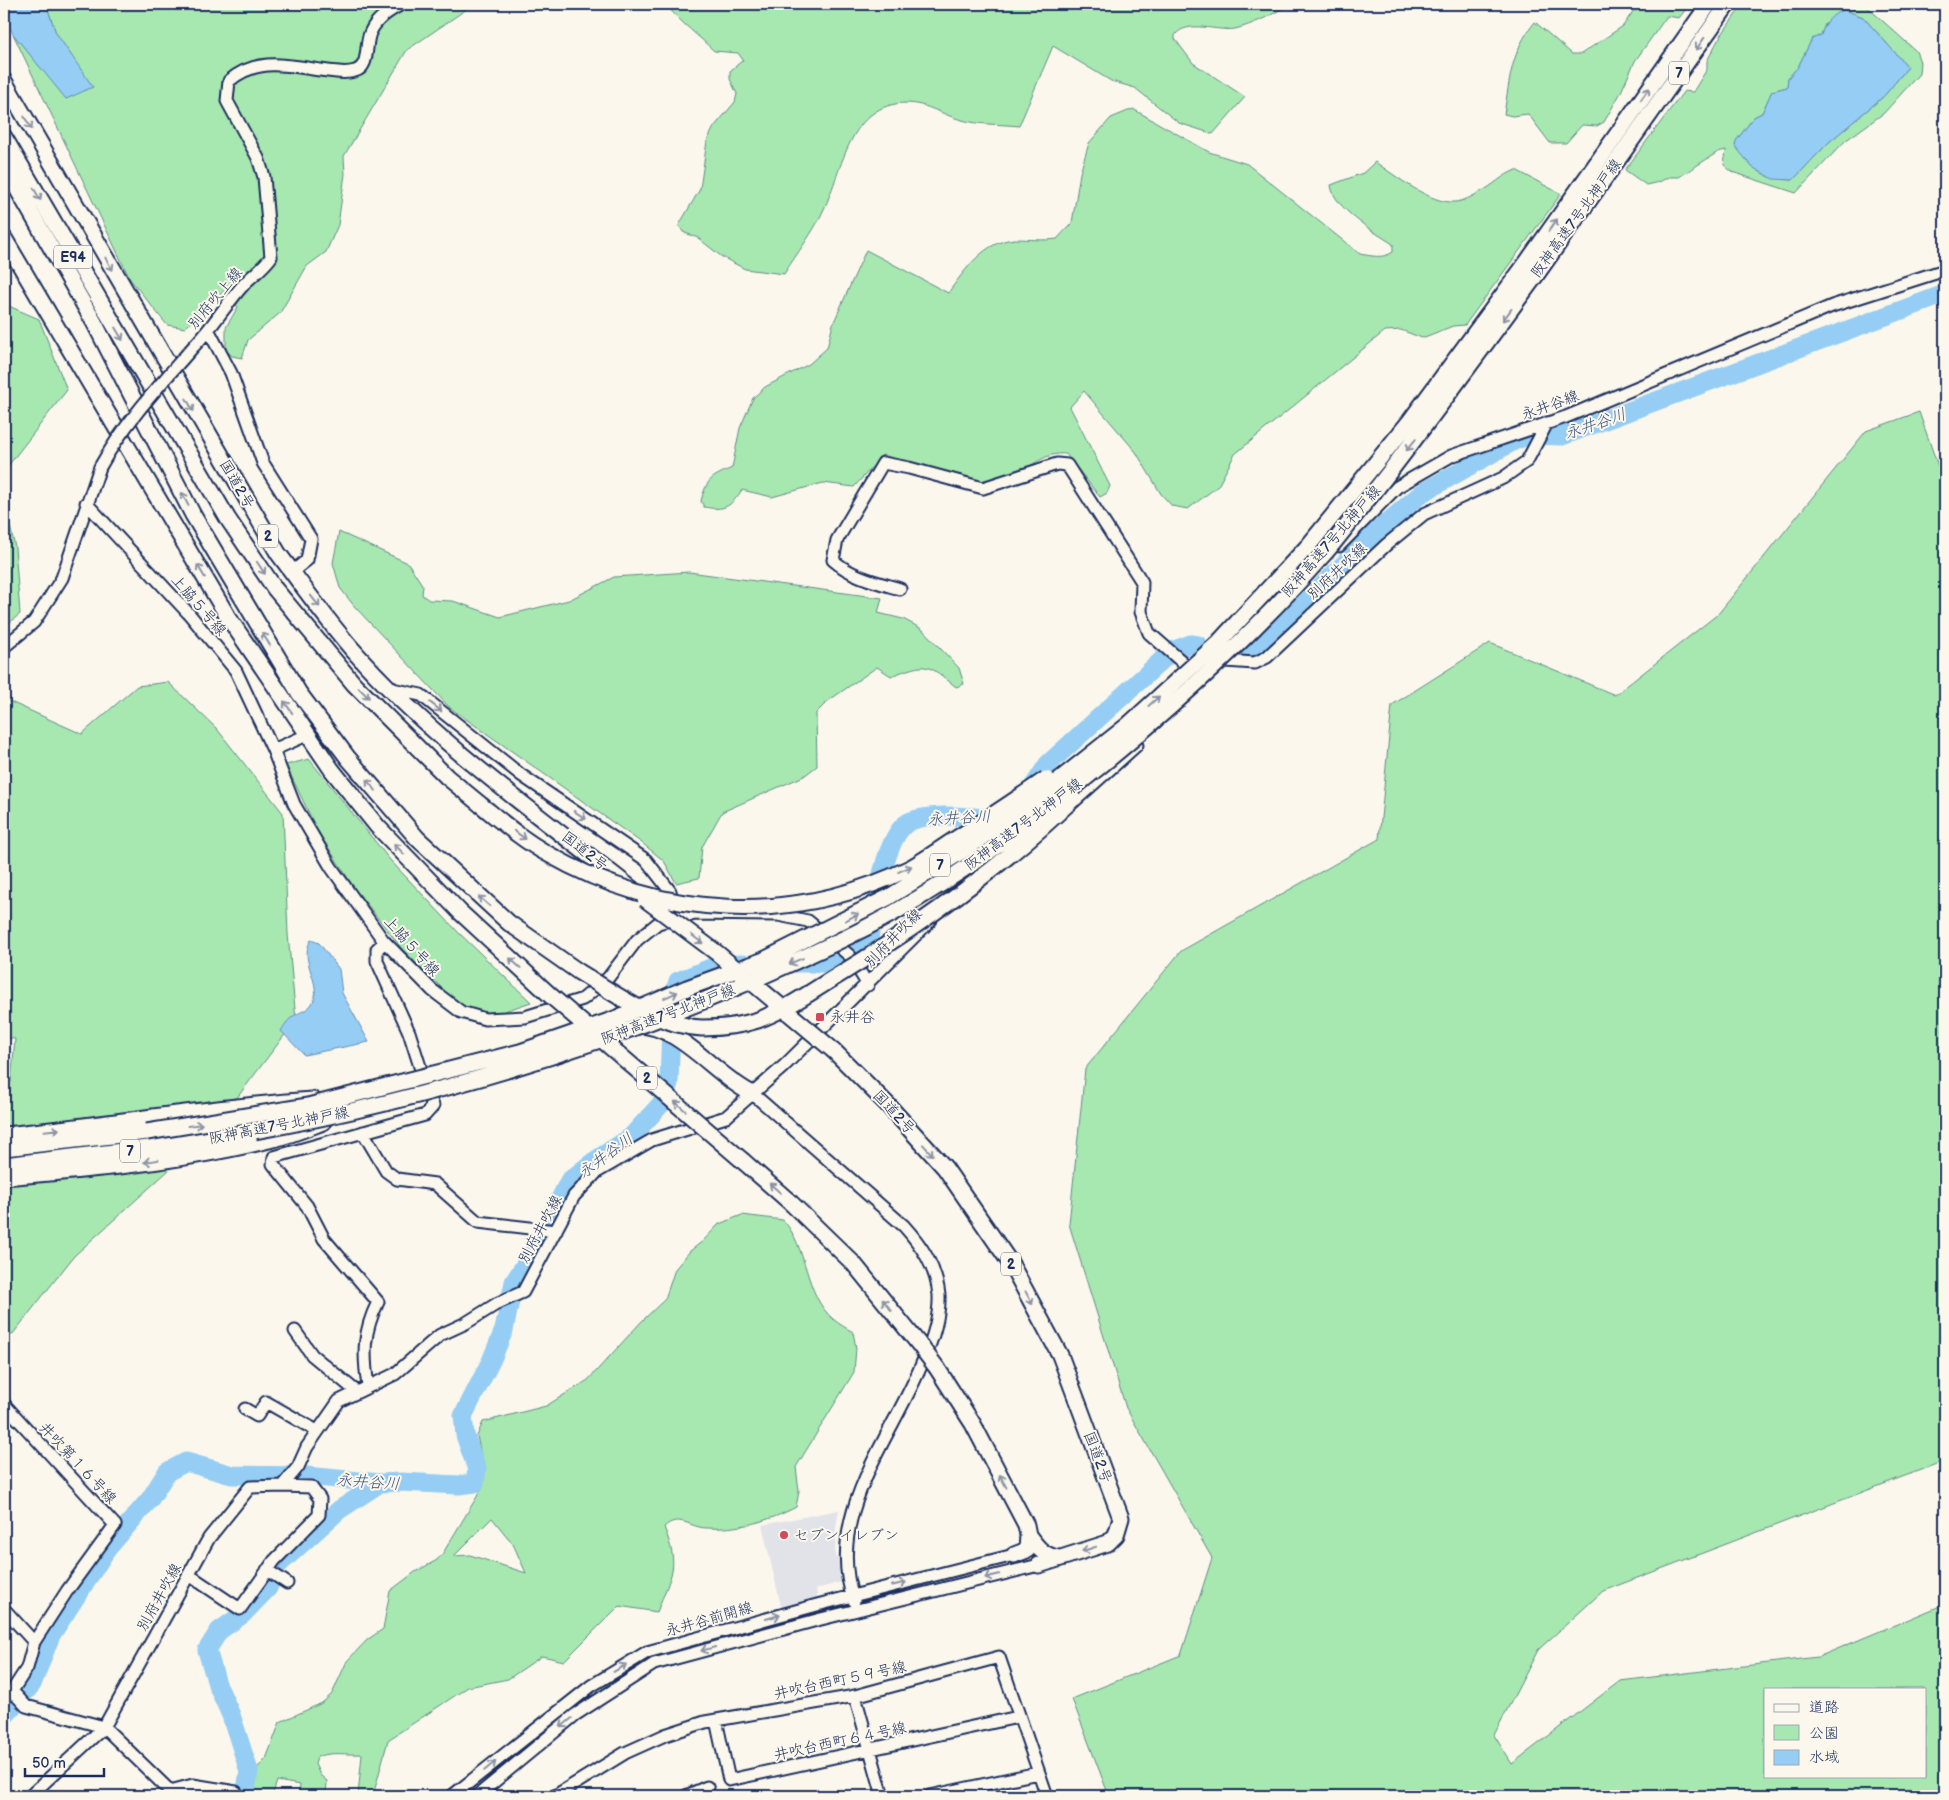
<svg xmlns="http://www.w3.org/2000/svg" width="1949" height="1800" viewBox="0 0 1949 1800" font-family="'Balsamiq Sans','Klee One',sans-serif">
<rect width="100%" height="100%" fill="#fbf7ec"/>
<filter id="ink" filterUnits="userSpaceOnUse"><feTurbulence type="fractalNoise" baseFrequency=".02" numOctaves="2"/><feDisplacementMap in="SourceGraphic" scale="10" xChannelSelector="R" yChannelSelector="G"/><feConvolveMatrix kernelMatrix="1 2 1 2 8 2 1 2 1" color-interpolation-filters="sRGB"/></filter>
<g filter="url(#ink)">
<path fill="#e1e3e9" d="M839,1510L836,1527L835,1558L842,1555V1582L816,1589L818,1600L782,1610L762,1525Z"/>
<path fill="#a7e7b0" stroke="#618b87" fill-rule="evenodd" d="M46,4H474L407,50L344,156L345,174L338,225L326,252L307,266L280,313L248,340L242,358L232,356L226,350V327L238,307L224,291L185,328L167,325L130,279L13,34L66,98L92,87L56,33Z
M669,4H1289C1275,14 1252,25 1235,29C1217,32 1188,19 1175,35V39L1193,63L1245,97L1213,134L1179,123L1135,88L1111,81L1053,46L1019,126C1001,124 979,125 962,120C945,116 926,103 907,103C849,103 843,169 824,209C814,232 797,253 784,274L745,269L722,257L698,238L683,232L679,225L700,189L707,141L714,127L735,102L737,94L730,79V71L743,60L738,53L714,51C699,36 682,24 668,7Z
M1638,4H1690L1679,18L1667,16L1635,61L1620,94L1604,122L1597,126L1582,125L1566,143H1550L1528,114L1512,116L1504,114C1510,78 1511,51 1535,22L1572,54H1581L1623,26Z
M1743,4H1864L1916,51L1920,62L1919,74L1884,113L1845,141L1796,193L1732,172L1724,165L1726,150L1718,152L1679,177H1669L1659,182L1646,185L1625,170L1684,91L1693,92L1707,69V61L1718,40ZM1844,10L1863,17L1908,67L1884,96L1828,143L1793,180C1762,179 1750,169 1736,141L1754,117L1762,113L1772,91L1787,87L1788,78L1798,67L1812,39L1821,35L1825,24Z
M1133,109L1209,152L1247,164L1360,254C1372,256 1383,259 1393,252V244C1374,232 1333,208 1331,185L1363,173L1375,162C1395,175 1430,204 1455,202C1462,202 1473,196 1480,192C1493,186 1502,175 1516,170L1561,194L1465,325L1453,326L1422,338L1401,330L1385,331L1235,454L1218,486L1188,509L1172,506L1161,494L1136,452L1084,391L1070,407L1110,486L1107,493L1100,497L1066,454C1045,452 1033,466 1016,474C1002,480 988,483 974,483L883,455L854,487L823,483L772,497L742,490C730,507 725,511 704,507L701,501C707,478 712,477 732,468L740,428L753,398L765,387L809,364L827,348L833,324L866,250L948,293C965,270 984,241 1015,239C1030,239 1043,241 1057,239L1072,223L1080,173L1089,143L1111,118Z
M4,304L39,319L67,390L4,471Z
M1919,412L1945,486V1443L1939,1463L1603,1591L1538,1650L1494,1735L1512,1764L1620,1681L1818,1657L1945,1604V1796H1109L1072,1699L1181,1655L1212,1558L1126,1408L1069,1224L1085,1069L1181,951L1379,839L1392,705L1490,643L1615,695L1718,614L1866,431ZM1765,1689H1925V1776H1765Z
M4,501L15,547L20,614L4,627Z
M339,532L408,563L423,586L422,595L429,600L453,601L500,617L569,600L614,577L689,572L882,598L878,613L903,619L922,629L959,668L964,684L956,687C926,663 928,662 891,676L877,667L828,701L816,713L817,766L804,776L722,812L702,847L699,878L676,883L664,861L642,843L449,707L355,607L340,588L333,563Z
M168,682L217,729L283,813L288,934L296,1020L211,1132L74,1256L12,1335L4,1338V1082H11L15,1039L4,1037V699L82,734L137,686Z
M309,759L390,860L459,933L531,1002L496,1014L474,1010L456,1002L403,950L355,889L317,830L286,765Z
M742,1215L783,1220C808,1247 804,1294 833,1319C839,1324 846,1328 853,1332L856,1348L854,1372L796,1467L799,1491L796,1507C770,1521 736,1530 707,1528C690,1528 679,1513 664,1527C680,1568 672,1572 657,1612L619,1606L564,1661L542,1656L508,1679L468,1687L388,1740L373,1796H358L362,1754C346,1755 332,1751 317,1757L315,1764L320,1775L327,1781L326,1796H299L300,1785L277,1781L272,1796H254L252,1791L254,1771L266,1759L280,1722L322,1703L332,1694L347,1661L367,1640L383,1629L390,1591L415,1572L437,1560L443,1553L481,1490L482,1459L477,1436L483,1422L546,1406L588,1380L641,1322L665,1299L675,1269L690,1251L703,1241L719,1224ZM492,1518L513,1544L526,1573L470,1555L454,1556Z"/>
<path fill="#95cdf4" stroke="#648eb8" d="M4,4H46L56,33L93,87L66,99L13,34L4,16Z
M1844,10L1863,17L1908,67L1884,96L1828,143L1793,180L1773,179L1752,167L1735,146L1736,141L1754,117L1762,113L1772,91L1787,87L1788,78L1798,67L1812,39L1821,35C1825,23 1831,14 1844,10Z
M311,940L319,943L339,969L342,993L369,1042L304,1055L281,1031C284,1026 287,1021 291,1018C296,1013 307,1011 311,1005C326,986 297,962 311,940Z"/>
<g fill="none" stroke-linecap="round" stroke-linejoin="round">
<path stroke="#95cdf4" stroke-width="19" d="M1244,652L1255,653L1374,534L1422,493L1514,441L1529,435L1562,436L1945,294
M1029,793L1048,764L1172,651L1191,644L1198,645
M784,963H841L867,947C874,919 883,831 911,821C934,812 970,818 995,818L999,815
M4,1717L32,1684L51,1635L107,1549L150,1499L167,1472L186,1462L232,1475L306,1476L380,1483L401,1482L459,1485L475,1483L477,1469L465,1435L463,1416L491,1361L504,1330L514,1282L534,1251L569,1181L593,1162L631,1137L662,1103L669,1083L672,1000L678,981L718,965L744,964
M245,1796L249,1771L231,1715L217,1684L207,1650L219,1631L243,1614L268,1588L278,1565L339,1510L380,1483"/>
<g stroke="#1b2f5e" stroke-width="15">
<path id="minor" d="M209,331L231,373L263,463L311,539L307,560L292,572
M194,346C213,327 227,302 246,282C255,273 264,267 271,257L264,177L258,158L227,101L229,81C259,55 292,67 328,71C337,72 346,74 355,71C371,67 364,42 371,31C377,18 391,10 402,4
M86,503L190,615L236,671L273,750L294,804L331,867L383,940L432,990L461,1012L485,1019L525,1017L583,999L608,978L637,940L658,923L695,914L778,915L808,921L850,956L868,985
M1339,546L1397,487L1451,456L1566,417L1832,306L1945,270
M900,589C876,582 852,577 833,560L837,540L883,463L909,468L983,488L1057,464L1067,465L1142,582L1141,612L1149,633L1196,674
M4,647L34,622L62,578L100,467
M1225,661L1255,663L1267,657L1386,545L1424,514L1503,478L1527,461L1547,423
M392,689L421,695L521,775L646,860L670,891L676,919
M273,750L307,735
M1069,806L1137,745
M385,942L377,949V961L409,1032L423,1076
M753,1094L904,1226C922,1246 936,1267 939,1295C940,1318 932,1341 923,1361C893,1437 823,1515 854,1601
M363,1132L386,1171L397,1179L435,1184L478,1222L556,1231
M295,1331L312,1355L357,1392
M368,1386C363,1354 363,1332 378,1302L324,1239L307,1206L273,1164L274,1157L425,1115L433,1106L427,1090
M4,1404L115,1525L67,1591L34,1642L27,1668L12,1691L4,1699
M245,1409L257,1416L266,1402L317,1431
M282,1486L298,1467L307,1447L339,1401L395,1374L440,1335L466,1323L498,1303L523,1292L574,1196L597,1172L652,1140L726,1117L784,1066L931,920
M267,1570L287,1583
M4,1609L34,1642
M12,1691L26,1706L104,1727L170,1791L193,1785L236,1792
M855,1696L883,1796
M716,1720L729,1780L1018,1717
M30,1796L104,1727L209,1538L250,1487L282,1486L311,1487L320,1499L319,1515L274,1561L240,1609L189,1575
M452,1796L591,1686L647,1652L817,1605L1014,1555
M477,1796L575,1715L654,1664L817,1620L1039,1565
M555,1796L625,1753L665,1735L705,1722L855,1696L999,1657L1047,1796
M686,1796L707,1787L709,1796
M930,1796L1038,1773"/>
</g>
<g stroke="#1b2f5e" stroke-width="19">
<path id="highway" d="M4,81L278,553C302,585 326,619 352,649C432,740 537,814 632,889
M4,137L228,519L275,589L354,684L447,777L481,805
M4,166L94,322L193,515L299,693L348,758L417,838L509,923L579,972
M4,238L228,617L332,770L377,826L460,912L551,996
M1525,265L1709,4
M1536,275L1728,4
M637,1025C679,1024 715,1076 753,1094
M834,1051L887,1104L945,1168L1011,1264L1060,1355L1121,1518L1116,1535L1108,1543L1039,1565
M4,1135C107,1125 209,1107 313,1100
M4,1148L147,1132
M743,1161L791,1203L854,1264L918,1343
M4,1165L148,1148L255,1131
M4,1177C92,1170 187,1161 273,1139C290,1135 307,1128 323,1122
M937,1368L973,1424L1026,1525L1028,1535L1027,1550L1014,1555
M1028,1535C1037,1547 1043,1556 1059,1558"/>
</g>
<use href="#minor" stroke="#fbf7ec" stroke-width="11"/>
<use href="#highway" stroke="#fbf7ec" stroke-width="15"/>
<g stroke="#1b2f5e" stroke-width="15" stroke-linecap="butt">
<path id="minor-bridge" d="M100,467C125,422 160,385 194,346"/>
</g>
<g stroke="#1b2f5e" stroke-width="19" stroke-linecap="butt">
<path id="highway-bridge" d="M481,805C502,822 524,841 548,854C662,919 792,926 910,868C923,861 936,852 948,844C981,823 1014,801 1046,779
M645,899L717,953L834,1051
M579,972C616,994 658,1026 702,1028C721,1028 740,1026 758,1020C786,1010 812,991 837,976C921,925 1002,867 1073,799
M551,996L743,1161
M255,1131C426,1099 592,1050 751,981C800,959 849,938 895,912C960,875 1020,830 1078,784C1166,714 1249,639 1323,555C1341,535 1356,513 1373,493C1429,422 1482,348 1536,275
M147,1132L308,1106L520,1052L615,1019L687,988L764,960L889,897L966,849L1035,799L1127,726L1218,643L1309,545L1410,421L1525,265
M918,1343L937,1368"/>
</g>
<use href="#minor-bridge" stroke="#fbf7ec" stroke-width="11"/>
<use href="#highway-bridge" stroke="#fbf7ec" stroke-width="15"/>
</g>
<defs><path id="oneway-shaft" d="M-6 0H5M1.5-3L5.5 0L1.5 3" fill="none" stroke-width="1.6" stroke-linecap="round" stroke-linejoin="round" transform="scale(1.25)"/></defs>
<g stroke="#8b93a5">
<use href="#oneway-shaft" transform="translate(1700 44) rotate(125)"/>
<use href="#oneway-shaft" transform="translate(1645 94) rotate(-55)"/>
<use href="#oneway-shaft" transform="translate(28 123) rotate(60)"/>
<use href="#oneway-shaft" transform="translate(37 194) rotate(60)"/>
<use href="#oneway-shaft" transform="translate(1553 225) rotate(-55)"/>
<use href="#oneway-shaft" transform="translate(109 264) rotate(60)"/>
<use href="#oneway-shaft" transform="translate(1507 315) rotate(126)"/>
<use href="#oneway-shaft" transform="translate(119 334) rotate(59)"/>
<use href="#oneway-shaft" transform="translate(190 405) rotate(60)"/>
<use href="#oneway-shaft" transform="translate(1411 445) rotate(129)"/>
<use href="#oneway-shaft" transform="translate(185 499) rotate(-117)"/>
<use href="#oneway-shaft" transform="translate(261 568) rotate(56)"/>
<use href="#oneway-shaft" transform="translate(201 571) rotate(-121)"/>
<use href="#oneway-shaft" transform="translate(315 601) rotate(52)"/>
<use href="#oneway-shaft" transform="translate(266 639) rotate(-122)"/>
<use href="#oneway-shaft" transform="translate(364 693) rotate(45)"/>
<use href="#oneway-shaft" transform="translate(1154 701) rotate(-42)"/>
<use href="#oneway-shaft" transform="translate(288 707) rotate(-125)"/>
<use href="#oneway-shaft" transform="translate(436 707) rotate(38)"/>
<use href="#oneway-shaft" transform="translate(371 785) rotate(-131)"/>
<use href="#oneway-shaft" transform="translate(580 815) rotate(34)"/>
<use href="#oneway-shaft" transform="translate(520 835) rotate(35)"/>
<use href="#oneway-shaft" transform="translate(399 849) rotate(-134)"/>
<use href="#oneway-shaft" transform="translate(905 869) rotate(-24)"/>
<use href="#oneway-shaft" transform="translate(484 901) rotate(-139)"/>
<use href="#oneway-shaft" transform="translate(852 917) rotate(-28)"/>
<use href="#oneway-shaft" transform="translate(697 939) rotate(37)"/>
<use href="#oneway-shaft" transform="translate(796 961) rotate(157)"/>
<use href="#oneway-shaft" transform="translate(515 963) rotate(-138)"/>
<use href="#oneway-shaft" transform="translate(671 995) rotate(-24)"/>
<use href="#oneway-shaft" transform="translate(680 1106) rotate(-139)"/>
<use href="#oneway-shaft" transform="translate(195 1125) rotate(-8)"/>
<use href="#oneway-shaft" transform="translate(52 1130) rotate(-6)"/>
<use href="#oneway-shaft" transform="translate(928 1150) rotate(48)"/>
<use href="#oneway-shaft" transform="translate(151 1161) rotate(171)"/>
<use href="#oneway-shaft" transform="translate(775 1188) rotate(-139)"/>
<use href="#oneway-shaft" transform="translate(1029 1298) rotate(62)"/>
<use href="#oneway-shaft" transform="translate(887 1305) rotate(-129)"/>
<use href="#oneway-shaft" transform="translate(1003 1481) rotate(-118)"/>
<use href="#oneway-shaft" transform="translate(1089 1549) rotate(162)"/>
<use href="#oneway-shaft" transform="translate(992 1576) rotate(166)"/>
<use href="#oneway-shaft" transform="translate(899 1584) rotate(-14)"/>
<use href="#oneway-shaft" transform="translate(773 1617) rotate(-16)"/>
<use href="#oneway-shaft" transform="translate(708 1649) rotate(165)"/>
<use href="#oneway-shaft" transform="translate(620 1668) rotate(-31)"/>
<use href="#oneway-shaft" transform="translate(566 1723) rotate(141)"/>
<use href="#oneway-shaft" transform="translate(490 1766) rotate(-39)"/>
</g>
</g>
<g fill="#d1495b" stroke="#fbf7ec" stroke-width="2">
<rect x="815" y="1012" width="10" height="10" rx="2.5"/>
<circle cx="784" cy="1535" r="5"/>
</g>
<g text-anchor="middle" stroke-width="4" stroke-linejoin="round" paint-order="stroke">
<g fill="#fbf7ec" stroke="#5e6b89" stroke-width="1">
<rect x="1669" y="61.5" width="20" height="23" rx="4"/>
<rect x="54" y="245.5" width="38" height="23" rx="4"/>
<rect x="258" y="524.5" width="20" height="23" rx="4"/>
<rect x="930" y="853.5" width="20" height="23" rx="4"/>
<rect x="637" y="1066.5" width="20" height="23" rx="4"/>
<rect x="120" y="1139.5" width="20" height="23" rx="4"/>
<rect x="1001" y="1252.5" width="20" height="23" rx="4"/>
</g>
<g font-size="14" font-weight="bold" fill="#1b2f5e">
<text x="1679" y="78">7</text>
<text x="73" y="262">E94</text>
<text x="268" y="541">2</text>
<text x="940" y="870">7</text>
<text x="647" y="1083">2</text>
<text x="130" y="1156">7</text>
<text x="1011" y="1269">2</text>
</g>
<g font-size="15" fill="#1b2f5e" stroke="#fbf7ec">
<text transform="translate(1576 218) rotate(-54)" y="5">阪神高速7号北神戸線</text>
<text transform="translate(215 298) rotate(-50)" y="5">別府吹上線</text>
<text transform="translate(1550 405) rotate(-20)" y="5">永井谷線</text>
<text transform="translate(237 484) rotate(60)" y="5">国道2号</text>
<text transform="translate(1331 541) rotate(-49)" y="5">阪神高速7号北神戸線</text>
<text transform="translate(1337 571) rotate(-43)" y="5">別府井吹線</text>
<text transform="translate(199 605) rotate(49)" y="5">上脇５号線</text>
<text transform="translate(1023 824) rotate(-37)" y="5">阪神高速7号北神戸線</text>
<text transform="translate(585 851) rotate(38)" y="5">国道2号</text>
<text transform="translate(893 938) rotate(-46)" y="5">別府井吹線</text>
<text transform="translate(412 946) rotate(48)" y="5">上脇５号線</text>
<text transform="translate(668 1014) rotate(-21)" y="5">阪神高速7号北神戸線</text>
<text transform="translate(894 1112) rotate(47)" y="5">国道2号</text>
<text transform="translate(279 1125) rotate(-11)" y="5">阪神高速7号北神戸線</text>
<text transform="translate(540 1229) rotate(-62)" y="5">別府井吹線</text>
<text transform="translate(1098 1457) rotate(69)" y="5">国道2号</text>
<text transform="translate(78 1463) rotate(47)" y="5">井吹第１６号線</text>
<text transform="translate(159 1597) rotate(-61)" y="5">別府井吹線</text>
<text transform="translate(709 1619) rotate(-16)" y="5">永井谷前開線</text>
<text transform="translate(840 1680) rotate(-12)" y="5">井吹台西町５９号線</text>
<text transform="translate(840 1741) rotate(-12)" y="5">井吹台西町６４号線</text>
</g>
<g font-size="15" fill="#1b2f5e" stroke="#fbf7ec" text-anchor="start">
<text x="830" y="1022">永井谷</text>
<text x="794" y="1540">セブンイレブン</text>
</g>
<g font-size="16" font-style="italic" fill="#3a5684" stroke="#fbf7ec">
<text transform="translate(1595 423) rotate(-19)" y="6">永井谷川</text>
<text transform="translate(959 817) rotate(-3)" y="6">永井谷川</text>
<text transform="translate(605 1155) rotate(-37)" y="6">永井谷川</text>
<text transform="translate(368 1481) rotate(4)" y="6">永井谷川</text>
</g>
</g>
<rect width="1949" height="1800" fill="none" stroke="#fbf7ec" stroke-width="20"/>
<rect x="10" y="10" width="1929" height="1780" fill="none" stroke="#1b2f5e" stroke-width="2" filter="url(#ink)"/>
<rect x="1764" y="1688" width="162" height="90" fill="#fbf7ec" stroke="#a1a7b3"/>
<rect x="1774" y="1704" width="25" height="8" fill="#fbf7ec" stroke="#a1a7b3"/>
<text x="1809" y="1712" font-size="15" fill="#1b2f5e">道路</text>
<rect x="1774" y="1725" width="25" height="15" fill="#a7e7b0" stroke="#a1a7b3"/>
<text x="1809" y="1738" font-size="15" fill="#1b2f5e">公園</text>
<rect x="1774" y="1750" width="25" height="15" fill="#95cdf4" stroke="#a1a7b3"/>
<text x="1809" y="1762" font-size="15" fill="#1b2f5e">水域</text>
<path d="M25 1768v8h79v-8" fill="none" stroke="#1b2f5e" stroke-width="2.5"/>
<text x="32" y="1768" font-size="15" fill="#1b2f5e" stroke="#fbf7ec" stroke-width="4" paint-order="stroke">50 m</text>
</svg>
